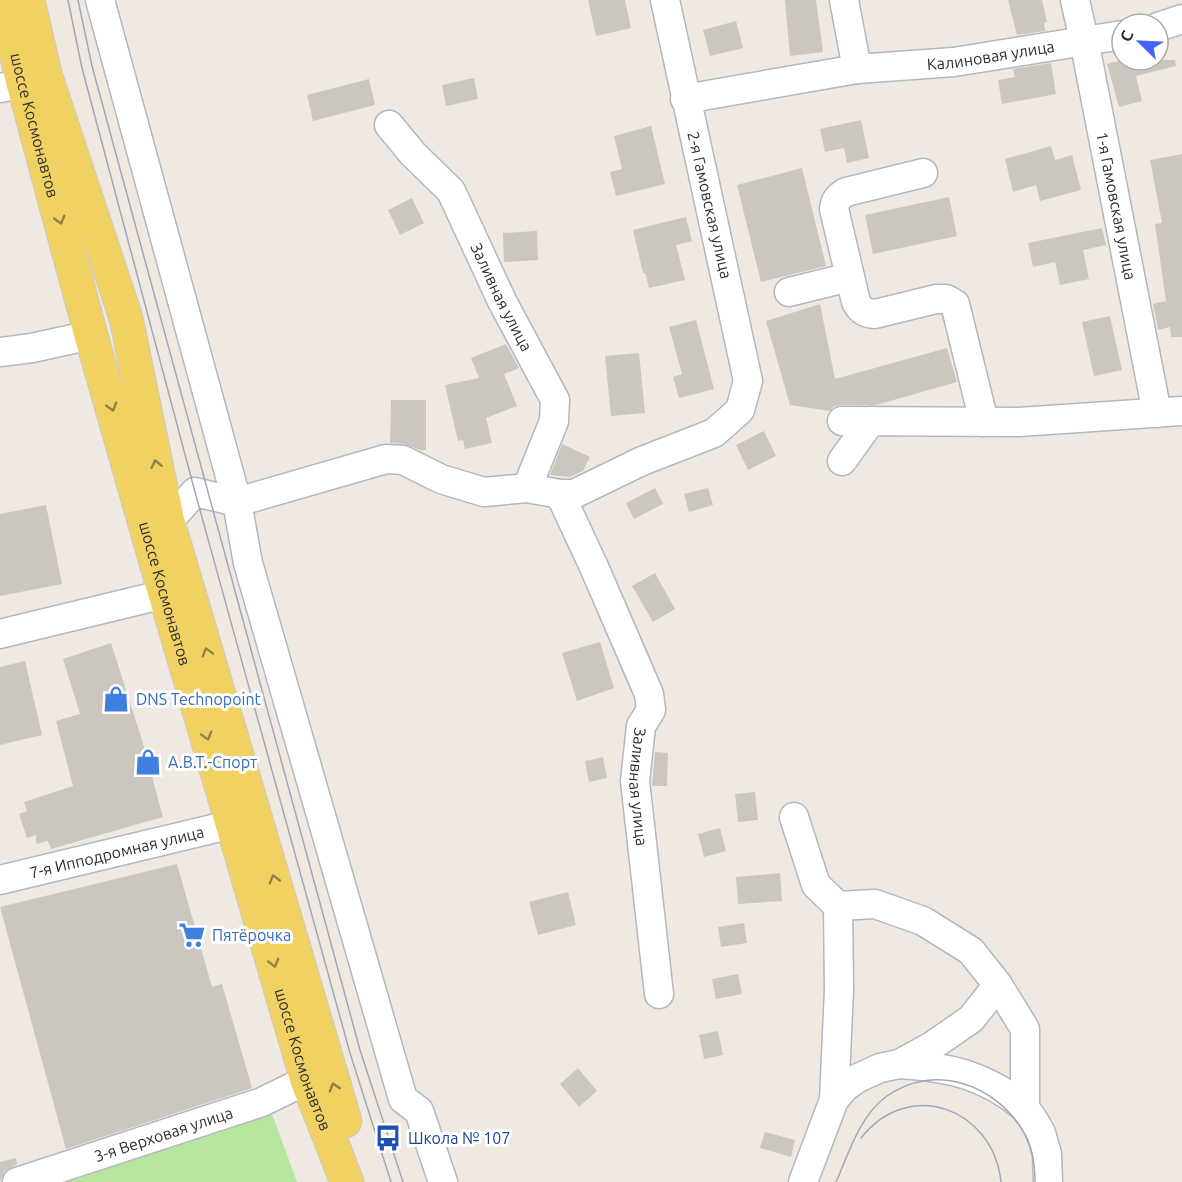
<svg xmlns="http://www.w3.org/2000/svg" width="1182" height="1182" viewBox="0 0 1182 1182" font-family="Ubuntu,sans-serif">
<rect width="100%" height="100%" fill="#efe9e1"/>
<path fill="#b6e59e" d="M249,1111L272,1114L297,1182H54Z"/>
<path fill="#cbc7bf" d="M588,0H625L631,28L596,36Z
M785,0H816L823,52L790,56Z
M1008,0H1042L1047,22L1044,23L1045,31L1017,35Z
M736,21L743,48L710,56L703,30Z
M1122,60H1175L1176,66L1136,76L1142,101L1119,107L1107,64Z
M1051,63L1056,94L1002,104L998,80L1015,77L1013,69Z
M474,78L478,99L446,106L442,85Z
M369,79L375,105L313,121L307,95Z
M861,120L869,158L847,163L844,148L825,152L820,129Z
M651,126L665,184L616,196L610,172L622,169L614,136Z
M1051,146L1055,160L1072,155L1081,190L1040,201L1036,185L1013,192L1005,159Z
M1182,154V337H1171L1170,327L1158,330L1153,304L1166,301L1155,224L1162,223L1150,160Z
M802,168L826,266L761,282L737,185Z
M949,197L957,236L873,254L865,215Z
M412,198L424,223L400,235L388,210Z
M686,217L692,241L676,245L685,280L649,288L645,273H643L633,230Z
M1102,228L1106,245L1083,250L1089,279L1060,285L1055,262L1033,267L1028,243Z
M537,231L538,260L504,262L503,233Z
M820,304L835,379L947,348L957,382L876,405H842L834,406L830,411L790,405L766,321Z
M1110,316L1122,370L1094,376L1082,322Z
M696,320L714,389L679,398L673,377L682,374L669,327Z
M506,344L519,368L504,374L517,406L486,418L492,443L465,449L463,440L458,441L445,385L479,378L471,358Z
M639,353L645,413L611,416L605,356Z
M391,400H426V450H420L404,444L390,443Z
M764,431L776,456L748,470L736,445Z
M562,444L590,457L583,471L570,477L550,475Z
M655,488L663,504L634,519L626,503Z
M708,488L713,505L689,512L684,494Z
M46,505L62,584L0,596V514Z
M655,573L675,609L653,622L632,586Z
M600,642L614,688L577,701L562,653Z
M111,643L142,740L163,817L51,849L48,841L36,844V835L27,838L19,814L27,811L24,802L73,786L56,721L80,714L63,659Z
M25,661L42,735L0,745V667Z
M655,752L668,753L667,786H652Z
M603,757L607,778L589,782L585,761Z
M755,792L758,820L738,822L735,794Z
M720,828L726,851L704,857L698,834Z
M177,864L212,987L222,984L252,1088L66,1149L0,907Z
M780,873L782,901L738,904L736,877Z
M568,892L576,925L538,935L529,902Z
M744,923L747,943L721,947L718,927Z
M738,974L742,994L716,999L712,979Z
M718,1031L723,1055L704,1059L699,1035Z
M578,1068L597,1091L579,1107L560,1084Z
M765,1132L795,1140L791,1157L760,1148Z
M16,1158L17,1164L5,1171L0,1182V1162Z"/>
<g fill="none" stroke-linecap="round" stroke-linejoin="round">
<g stroke="#b4b7c1" stroke-width="31">
<g id="minor">
<path d="M100,0L237,502L248,563L403,1099L419,1111L443,1182"/>
<path d="M844,0L857,69"/>
<path id="s1" d="M1075,0L1084,40L1157,413"/>
<path d="M1158,27L1182,19"/>
<path d="M0,88L23,83"/>
<path id="s2" d="M685,99L857,69L954,62L1122,35"/>
<path id="s3" d="M389,125L413,154L451,191L502,301L555,400L554,421L527,488"/>
<path d="M923,173L846,192C838,197 835,200 834,209L856,302C861,311 865,313 875,314L936,299H946L955,304L984,422"/>
<path d="M789,292L850,277"/>
<path d="M0,352L32,348L91,335"/>
<path d="M842,421L1019,422L1182,411"/>
<path d="M842,461L871,421"/>
<path id="s4" d="M560,494L594,567L649,694L651,710L641,726L635,781L659,994"/>
<path d="M168,522L195,492L237,502L386,459L403,460L441,479L484,492L527,488L560,494H574L642,461L714,433L740,410L748,381L665,0"/>
<path d="M0,634L165,594"/>
<path d="M794,817L816,885L838,906L875,904L923,921L971,951L998,985L1025,1029V1108L1033,1119L1041,1133L1047,1154L1048,1182"/>
<path id="s5" d="M0,880L233,824"/>
<path d="M899,1064C949,1067 986,1075 1025,1108"/>
<path d="M834,1100L839,989L838,906"/>
<path id="s6" d="M17,1182L262,1102L307,1080"/>
<path d="M803,1182L834,1100L845,1087L858,1078L880,1068L899,1064L932,1046L971,1019L998,985"/>
</g>
</g>
<g stroke="#c9c9c9" stroke-width="35">
<g id="major">
<path id="s7" d="M4,0L23,83L91,335L165,594L307,1080L347,1182"/>
<path d="M28,0L45,74L126,318L168,522L345,1121"/>
</g>
</g>
<use href="#minor" stroke="#fff" stroke-width="28"/>
<use href="#major" stroke="#f2d163" stroke-width="33"/>
<path stroke="#a3a6b8" stroke-width="1.5" d="M68,0L82,68L195,492L350,1053L391,1182
M78,0L92,66L360,1050L403,1182
M861,1138C909,1077 993,1108 1001,1182
M836,1182C849,1153 860,1115 887,1096C935,1062 997,1085 1024,1133C1033,1148 1035,1165 1035,1182"/>
</g>
<defs><path id="oneway-chevron" d="M-2-3.5L2.5 0L-2 3.5" fill="none" stroke-width="1.6" stroke-linecap="round" stroke-linejoin="round" transform="scale(1.5)"/></defs>
<g stroke="#908048">
<use href="#oneway-chevron" transform="translate(60 220) rotate(75)"/>
<use href="#oneway-chevron" transform="translate(112 407) rotate(74)"/>
<use href="#oneway-chevron" transform="translate(156 464) rotate(-102)"/>
<use href="#oneway-chevron" transform="translate(207 652) rotate(-106)"/>
<use href="#oneway-chevron" transform="translate(207 736) rotate(74)"/>
<use href="#oneway-chevron" transform="translate(274 879) rotate(-106)"/>
<use href="#oneway-chevron" transform="translate(274 963) rotate(74)"/>
<use href="#oneway-chevron" transform="translate(334 1087) rotate(-107)"/>
</g>
<defs>
<g id="shop-bare" transform="scale(2.07)"><path d="M-5-2.5h2.3a2.7 3.5 0 0 1 5.4 0H5L5.5 6h-11ZM-1.5-2.5h3a1.5 2.3 0 0 0-3 0Z" fill="#3f7fe0" stroke="#fff" stroke-width="2.5" paint-order="stroke"/></g>
<g id="supermarket-bare" transform="scale(2.07)"><path d="M-6-5.5h2.5l.6 2H6L4.5 2H-2.5L-4.4-4H-6ZM-1.5 3.2a1.3 1.3 0 1 0 .1 0ZM3 3.2a1.3 1.3 0 1 0 .1 0Z" fill="#3f7fe0" stroke="#fff" stroke-width="2.5" paint-order="stroke"/></g>
<g id="bus-bare" transform="scale(2.07)"><path d="M-5-6H5V4H4V6H2V4H-2V6H-4V4H-5ZM-3.5-4V0h7V-4ZM-3.5 1.2v1.5H-2V1.2ZM2 1.2v1.5H3.5V1.2Z" fill="#1a4fb4" stroke="#fff" stroke-width="2.5" paint-order="stroke"/></g>
</defs>
<g fill-rule="evenodd">
<use href="#shop-bare" x="116" y="699"/>
<use href="#shop-bare" x="148" y="762"/>
<use href="#supermarket-bare" x="192" y="935"/>
<use href="#bus-bare" x="388" y="1138"/>
</g>
<g text-anchor="middle" stroke-width="6" stroke-linejoin="round" paint-order="stroke">
<g font-size="16" fill="#2e2e2e" stroke="#fff">
<text dy="6" stroke="none"><textPath href="#s2" startOffset="309">Калиновая улица</textPath></text>
<text dy="6" stroke="none"><textPath href="#s7" startOffset="129">шоссе Космонавтов</textPath></text>
<text transform="translate(710 205) rotate(77)" y="6">2-я Гамовская улица</text>
<text dy="6" stroke="none"><textPath href="#s1" startOffset="210">1-я Гамовская улица</textPath></text>
<text dy="6" stroke="none"><textPath href="#s3" startOffset="208">Заливная улица</textPath></text>
<text dy="6" stroke="none"><textPath href="#s7" startOffset="615">шоссе Космонавтов</textPath></text>
<text dy="6" stroke="none"><textPath href="#s4" startOffset="315">Заливная улица</textPath></text>
<text dy="6" stroke="none"><textPath href="#s5" startOffset="120">7-я Ипподромная улица</textPath></text>
<text dy="6" stroke="none"><textPath href="#s7" startOffset="1101">шоссе Космонавтов</textPath></text>
<text dy="6" stroke="none"><textPath href="#s6" startOffset="154">3-я Верховая улица</textPath></text>
</g>
<g font-size="16" fill="#366cbe" stroke="#fff" text-anchor="start">
<text x="136" y="705">DNS Technopoint</text>
<text x="168" y="768">А.В.Т.-Спорт</text>
<text x="212" y="941">Пятёрочка</text>
</g>
<g font-size="16" fill="#164399" stroke="#fff" text-anchor="start">
<text x="408" y="1144">Школа № 107</text>
</g>
</g>
<g transform="translate(1140 42) rotate(294)"><circle r="28" fill="#ffffff" stroke="#ababab" stroke-width="1.5"/>
<path d="M0-4.5L10 22L0 15L-10 22Z" fill="#4264fb"/>
<text y="-9" font-size="16" font-weight="bold" text-anchor="middle" fill="#2e2e2e">С</text>
</g>
</svg>
